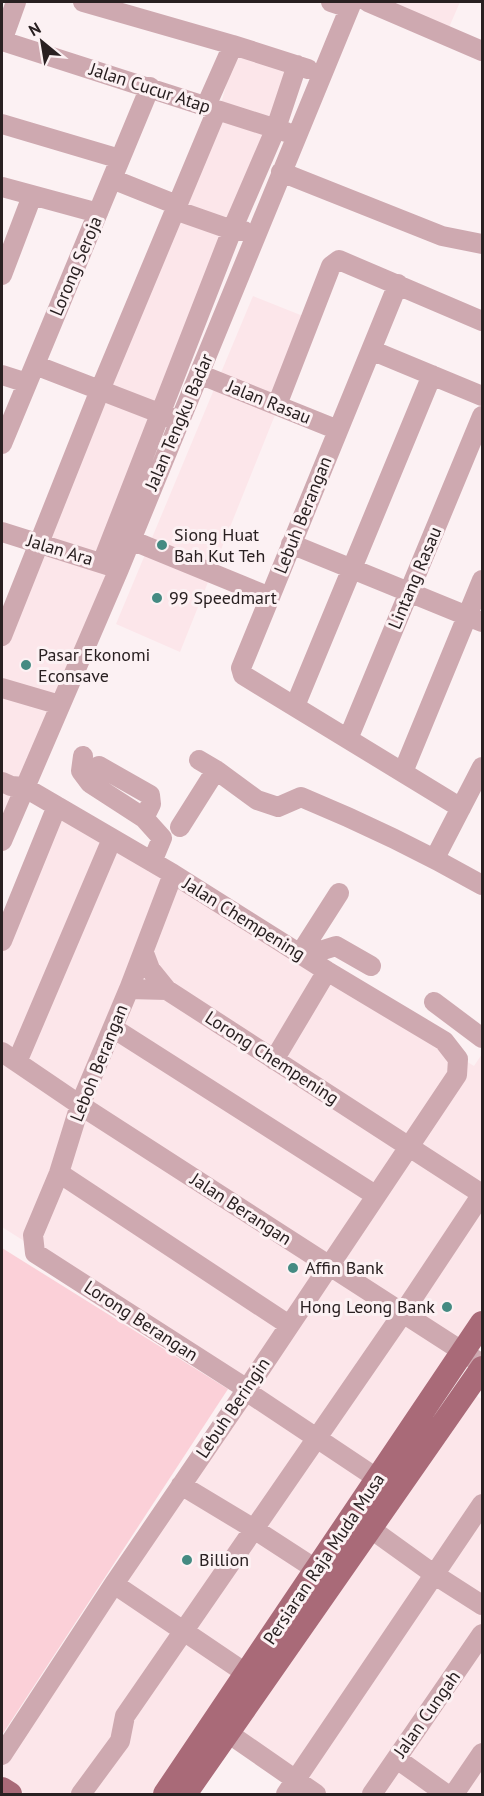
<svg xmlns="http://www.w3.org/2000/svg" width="484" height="1796" viewBox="0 0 484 1796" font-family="'PT Sans',sans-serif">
<rect width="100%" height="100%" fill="#fcf1f3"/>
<path fill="#fce6ea" d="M393,2H460L447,32L391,6Z
M236,49L293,67L101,557L43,540L218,115Z
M253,296L313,320L180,652L116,624Z
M39,548L112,571L2,831V647Z
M58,814L177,883L474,1066L482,1054V1308L155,1794H25L2,1779V1767L254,1387L2,1227V950Z
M477,1396L482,1399V1794H324L241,1734Z"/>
<path fill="#fbd0d8" d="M2,1248L228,1389L2,1735Z"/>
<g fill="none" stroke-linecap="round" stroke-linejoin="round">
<path stroke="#cea9b0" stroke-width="20" d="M83,2L233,45L308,69
M331,2L349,8
M368,2L482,51
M2,41L286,132
M2,41L16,2
M206,106L233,45
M2,124L120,159
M281,172L442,236L482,244
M112,179L177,205
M2,187L98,213
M175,210L232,230L244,231
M2,275L32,196
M398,284L241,668L243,675L461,808
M371,350L482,396
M35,365L172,418
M199,374L338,430
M2,375L27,383
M277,405L331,266L339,260L482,321
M2,444L150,87
M2,532L113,567
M131,540L270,597
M291,544L482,622
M102,563L232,230L276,128L297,65
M2,636L100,390L217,110
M2,688L60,705
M295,706L432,375
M348,739L482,416
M83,756L81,771L90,783L144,818L162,838L152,862
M199,760L216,770L257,800L278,807L301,797C364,823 424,852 482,885
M403,772L482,580
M2,782L11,786L24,787L173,874L327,971L444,1041L458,1059
M90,783L93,769L99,766L150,795L151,804L144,818
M180,827L216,770
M2,841L119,569L352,2
M435,858L482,767
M173,874L129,989L80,1105L59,1173L33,1235L35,1253L247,1389
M2,941L57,806
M144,953L150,969L167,990
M300,954L339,893
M308,959L320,951L336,946L371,966
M129,989L167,990L482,1194
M434,1002L482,1038
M113,1028L375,1195
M2,1052L80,1105L482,1364
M274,1060L327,971
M17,1062L112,839
M59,1173L289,1325
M246,1391L378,1479
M181,1485L254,1529L317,1570
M371,1529L435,1575L482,1605
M114,1584L247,1674
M228,1733L316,1794
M2,1755L114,1584L247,1389L457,1075L458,1059
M397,1759L446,1794
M81,1794L120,1741L125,1716L403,1313L482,1194
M286,1794L482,1504
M372,1794L482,1634
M454,1794L482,1753"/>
<path stroke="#a96a78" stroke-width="24" d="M2,1789L10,1794
M165,1794L482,1323
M185,1794L482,1368"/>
</g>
<g fill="#448a82" stroke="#fcf1f3" stroke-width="2">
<circle cx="162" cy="545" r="6"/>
<circle cx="157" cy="598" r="6"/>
<circle cx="26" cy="665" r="6"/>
<circle cx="293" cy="1268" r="6"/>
<circle cx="447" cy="1307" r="6"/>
<circle cx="187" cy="1560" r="6"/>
</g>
<g text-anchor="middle" stroke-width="6" stroke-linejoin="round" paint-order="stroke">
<g font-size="18" fill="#292021" stroke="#fcf1f3">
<text transform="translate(150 88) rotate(18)" y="6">Jalan Cucur Atap</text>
<text transform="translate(76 266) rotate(-67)" y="6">Lorong Seroja</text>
<text transform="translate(269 402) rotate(22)" y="6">Jalan Rasau</text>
<text transform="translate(179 422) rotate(-67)" y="6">Jalan Tengku Badar</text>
<text transform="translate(303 515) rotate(-68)" y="6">Lebuh Berangan</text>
<text transform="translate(60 550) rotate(17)" y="6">Jalan Ara</text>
<text transform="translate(415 578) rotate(-67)" y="6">Lintang Rasau</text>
<text transform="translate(244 919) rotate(32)" y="6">Jalan Chempening</text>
<text transform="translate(272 1058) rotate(33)" y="6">Lorong Chempening</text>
<text transform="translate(99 1063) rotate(-68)" y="6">Leboh Berangan</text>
<text transform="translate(241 1209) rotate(33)" y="6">Jalan Berangan</text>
<text transform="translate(141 1321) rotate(33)" y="6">Lorong Berangan</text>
<text transform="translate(233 1408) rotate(-56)" y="6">Lebuh Beringin</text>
<text transform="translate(324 1559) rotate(-56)" y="6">Persiaran Raja Muda Musa</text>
<text transform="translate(427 1714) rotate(-55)" y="6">Jalan Cungah</text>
</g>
<g font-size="18" fill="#292021" stroke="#fcf1f3" text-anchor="start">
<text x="174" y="541">Siong Huat<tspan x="174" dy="21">Bah Kut Teh</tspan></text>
<text x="169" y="604">99 Speedmart</text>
<text x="38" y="661">Pasar Ekonomi<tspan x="38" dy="21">Econsave</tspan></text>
<text x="305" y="1274">Affin Bank</text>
<text x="435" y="1313" text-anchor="end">Hong Leong Bank</text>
<text x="199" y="1566">Billion</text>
</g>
</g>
<rect width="484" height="1796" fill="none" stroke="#292021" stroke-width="6"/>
<g transform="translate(42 42) rotate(330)" stroke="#fcf1f3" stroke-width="4.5" paint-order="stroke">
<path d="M0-4.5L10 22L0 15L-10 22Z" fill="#292021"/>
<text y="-9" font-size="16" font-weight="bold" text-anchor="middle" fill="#292021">N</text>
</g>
</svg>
